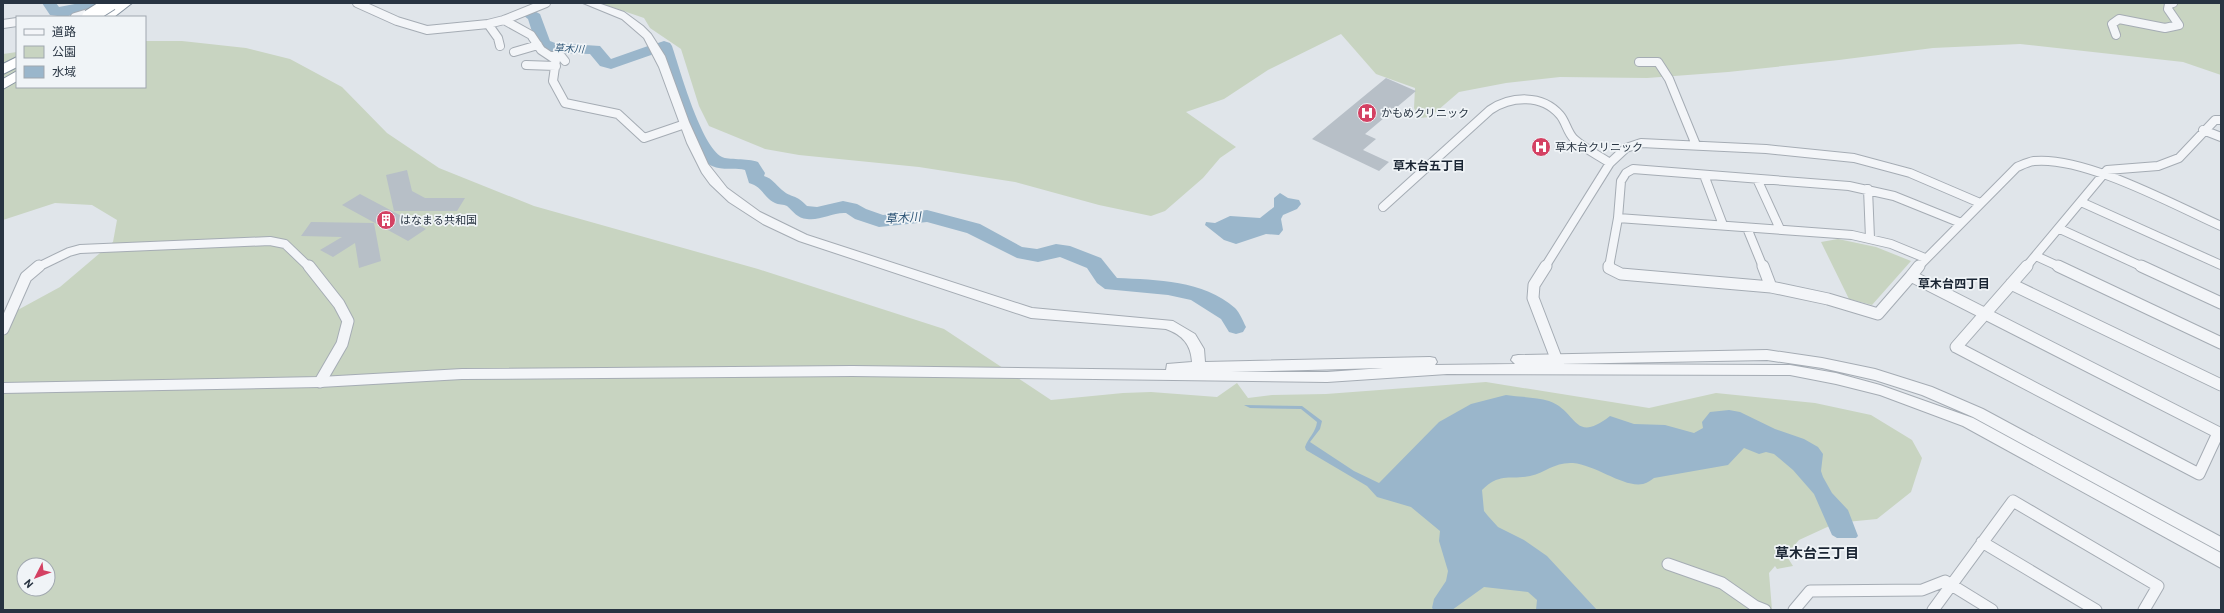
<svg xmlns="http://www.w3.org/2000/svg" width="2224" height="613" viewBox="0 0 2224 613" font-family="Barlow,'Noto Sans JP',sans-serif">
<rect width="100%" height="100%" fill="#e0e5ea"/>
<path fill="#c8d4c1" fill-rule="evenodd" d="M600,3H2221V75L2183,62L2020,44L1933,48L1839,60L1728,72L1647,78L1560,77L1506,83L1459,92L1430,117L1419,118L1414,108L1415,88L1376,74L1341,34L1268,70L1224,99L1186,112L1236,147L1220,158L1203,178L1165,211L1151,216L1099,205L1015,182L919,167L799,155L765,149L709,126L699,106L681,49L650,28L644,18Z
M145,41H182L246,48L290,59L342,87L387,133L439,168L534,206L758,269L944,329L1051,400L1123,393L1151,392L1217,397L1237,383L1248,398L1272,395L1326,394L1486,382L1649,408L1716,393L1815,403L1871,415L1912,440L1922,458L1911,492L1877,519L1836,523L1799,540L1786,555L1793,566L1777,569L1775,566L1769,573L1772,610H3V318L60,287L113,242L117,220L92,205L55,203L3,220V54L17,52V87H145ZM24,565H48V589H24Z
M1838,239L1876,247L1911,261L1872,305L1849,299L1821,242Z"/>
<path fill="#9ab6cb" d="M1280,193L1288,198L1299,200L1301,204L1297,209L1283,215L1281,219L1283,230L1279,235L1266,234L1236,244L1224,240L1205,225L1206,222L1215,223L1230,216L1260,218L1274,207V198Z
M1506,395C1520,397 1536,397 1549,401C1578,411 1573,445 1610,416L1634,424L1665,425L1694,433L1703,428L1702,422L1710,412L1729,410L1740,412L1775,429L1804,439L1818,447L1823,454L1821,471L1823,477L1832,493L1848,510L1858,536L1856,538H1837L1832,535L1814,494L1793,470L1774,454L1766,452L1759,454L1744,448L1728,465L1654,478C1651,480 1647,483 1643,484C1624,488 1596,465 1573,463C1554,462 1547,472 1530,476C1509,480 1500,472 1482,490L1484,511L1488,516L1498,527L1524,540L1547,556L1597,610H1536L1537,600L1528,592L1484,587L1452,610H1434L1432,608L1434,599L1446,581L1448,571L1439,541L1440,531L1411,507L1377,497L1367,486L1306,450L1305,447C1308,438 1316,432 1317,422L1301,409L1250,408L1244,405L1302,406L1322,421L1320,429L1310,442L1354,471L1379,483L1439,422L1471,404Z"/>
<g fill="none" stroke-linecap="round" stroke-linejoin="round">
<path fill="#9ab6cb" fill-rule="evenodd" d="M42,3H56L59,7L80,3H103L101,6L65,17L50,15Z
M527,7L540,14L550,41L555,43L600,46L611,59L648,46L654,48L656,51L654,54L611,69L600,66L590,54L553,53L537,47L528,19L519,12L522,9Z
M664,41L670,43L672,46C680,70 701,146 722,157C728,160 747,158 758,162L765,173L764,176C773,179 775,184 782,190C791,198 796,194 807,206L817,207L843,201L857,204L866,209L883,215L927,210L980,224L1022,247L1037,249L1056,244L1070,246L1101,258L1117,278C1157,280 1203,280 1235,308C1240,313 1243,321 1246,327L1243,332L1236,334L1229,332L1221,319L1191,300L1168,295L1105,289L1097,283L1087,268L1060,257L1038,262L1017,258L967,233L927,222L879,227L855,219L846,213C833,212 820,221 807,219C797,218 794,212 787,206C784,204 778,205 775,203C763,197 763,187 749,183L745,170C734,167 723,171 712,166C687,156 665,72 656,46L658,43Z"/>
</g>
<path fill="#b7bfc7" d="M1386,78L1416,91L1365,134L1376,139L1363,150L1389,162L1379,171L1312,139Z
M407,170L412,191L425,198H465L457,211H394L386,175Z
M360,194L394,212L426,229L408,241L342,205Z
M311,222L374,223L381,261L359,268L355,243L333,257L320,250L342,237L301,236Z"/>
<g fill="none" stroke-linecap="round" stroke-linejoin="round">
<g stroke="#a5acb4" stroke-width="10">
<path id="minor-far1" d="M357,3L397,21L427,30L488,24L504,20L546,3
M75,17L122,3
M504,20L531,35L541,50L556,60L553,81L565,103L618,114L644,138L685,124
M3,24L17,22
M488,24L498,38L500,46
M2116,35L2112,24L2119,19L2165,28L2179,25L2168,9L2169,4L2173,3
M514,52L538,45
M551,56H561L565,61
M1639,62H1658L1669,79L1696,145
M526,65L556,66
M2203,130L2221,137
M1704,175L1723,225
M1757,179L1780,229
M1868,189L1870,238
M2081,202L2221,265
M1383,207L1490,110C1511,96 1542,94 1560,115C1566,122 1567,132 1574,139C1585,149 1598,155 1610,163
M1618,218L1852,235L1891,244L1925,258
M1747,228L1763,267
M2060,229L2143,267
M2036,256L2060,267
M38,267L69,252L80,249L270,241L285,244L309,267
M1545,267L1610,163L1626,148L1641,143L1766,149L1854,158L1910,173L1980,203
M1609,267L1618,218L1621,181L1626,173L1633,169L1849,186L1894,196L1961,223
M1918,267L2017,167C2022,165 2028,162 2034,161C2085,156 2174,205 2221,226
M2026,267L2107,170L2158,166L2179,158L2215,120H2221"/>
</g>
<g stroke="#a5acb4" stroke-width="13">
<path id="minor" d="M309,266L339,304L348,321L342,344L320,382
M1546,266L1534,285L1533,298L1559,366
M1609,266V268L1621,274L1771,287L1828,299L1878,314L1911,276
M1763,266L1771,287
M1919,266L1911,276L2221,434
M2027,266L1956,347L2199,474L2218,433
M2058,266L2221,343
M2141,266L2221,303
M2011,284L2221,385
M3,329L26,277L39,266
M1982,542L2096,610
M1668,564L1722,583L1755,606L1765,610
M1794,610L1810,591L1922,590L1945,581L1992,610
M1933,610L2013,501L2158,586L2144,610"/>
</g>
<g stroke="#a5acb4" stroke-width="2">
<path id="tertiary" d="M583,3H598L624,12L643,26L651,34L665,56L689,122L708,164L727,188L760,212L807,235L1032,308L1173,321L1195,334L1204,349L1205,362L1430,357L1435,358L1437,362L1435,365L1515,364L1511,360L1513,356L1518,355L1767,350L1822,358L1875,369L1932,387L1983,409L2221,537V552L1973,417L1922,395L1875,380L1822,368L1767,360L1557,364L1790,365L1836,373L1880,385L1973,418L2221,553V568L1963,426L1880,395L1836,384L1790,375L1447,374L1327,382L852,376L462,379L320,387L3,393V383L320,377L462,369L852,366L1166,370L1167,364L1192,362C1191,345 1183,335 1166,329L1031,318L799,241L763,224L729,202L710,184L702,173L687,143L659,67L644,38L622,19ZM1383,368L1327,372H1231Z"/>
</g>
<g stroke="#8794a1" stroke-width="2">
<path id="trunk" d="M117,3H132L114,17H99Z
M17,57V67L3,74V64Z
M17,71V81L3,89V79Z"/>
</g>
<use href="#minor-far1" stroke="#f3f5f8" stroke-width="8"/>
<use href="#minor" stroke="#f3f5f8" stroke-width="11"/>
<use href="#tertiary" fill="#f3f5f8" fill-rule="evenodd"/>
<use href="#trunk" fill="#fff" fill-rule="evenodd"/>
<g stroke="#8794a1" stroke-width="16" stroke-linecap="butt">
<path id="trunk-bridge" d="M89,17L111,3"/>
</g>
<use href="#trunk-bridge" stroke="#fff" stroke-width="14"/>
</g>
<defs>
<g id="hospital-disc" transform="scale(1)"><circle r="9.5" fill="#d44163" stroke="#f0f4f7"/><path d="M-5-5h3v3.5h4V-5h3V5h-3V1.5h-4V5h-3Z" fill="#fff"/></g>
<g id="building-disc" transform="scale(1)"><circle r="9.5" fill="#d44163" stroke="#f0f4f7"/><path d="M-4-6H4V6H1V3H-1V6H-4ZM-2.5-4.3h1.7v1.8h-1.7ZM.8-4.3h1.7v1.8H.8ZM-2.5-1h1.7V.8h-1.7ZM.8-1h1.7V.8H.8Z" fill="#fff"/></g>
</defs>
<g fill-rule="evenodd">
<use href="#hospital-disc" x="1367" y="113"/>
<use href="#hospital-disc" x="1541" y="147"/>
<use href="#building-disc" x="386" y="220"/>
</g>
<g text-anchor="middle" stroke-width="3.5" stroke-linejoin="round" paint-order="stroke">
<g font-size="10" font-style="italic" fill="#305778" stroke="#f0f4f7">
<text transform="translate(569 48) rotate(3)" y="4">草木川</text>
</g>
<g font-size="11" fill="#283442" stroke="#f0f4f7" text-anchor="start">
<text x="1381" y="117">かもめクリニック</text>
<text x="1555" y="151">草木台クリニック</text>
<text x="400" y="224">はなまる共和国</text>
</g>
<g font-size="12" font-weight="bold" fill="#1a2533" stroke="#f0f4f7">
<text x="1429" y="170">草木台五丁目</text>
<text x="1954" y="288">草木台四丁目</text>
</g>
<g font-size="12" font-style="italic" fill="#305778" stroke="#f0f4f7">
<text transform="translate(903 218) rotate(-4)" y="4">草木川</text>
</g>
<g font-size="14" font-weight="bold" fill="#1a2533" stroke="#f0f4f7">
<text x="1817" y="558">草木台三丁目</text>
</g>
</g>
<rect width="2224" height="613" fill="none" stroke="#283442" stroke-width="8"/>
<rect x="16" y="16" width="130" height="72" fill="#f0f4f7" stroke="#a0a7af"/>
<rect x="24" y="29" width="20" height="6" fill="#f3f5f8" stroke="#a0a7af"/>
<text x="52" y="36" font-size="12" fill="#283442">道路</text>
<rect x="24" y="46" width="20" height="12" fill="#c8d4c1" stroke="#a0a7af"/>
<text x="52" y="56" font-size="12" fill="#283442">公園</text>
<rect x="24" y="66" width="20" height="12" fill="#9ab6cb" stroke="#a0a7af"/>
<text x="52" y="76" font-size="12" fill="#283442">水域</text>
<g transform="translate(36 577) rotate(228)"><circle r="19" fill="#f0f4f7" stroke="#a0a7af"/>
<path d="M0-3L7 15L0 10L-7 15Z" fill="#d44163"/>
<text y="-6" font-size="11" font-weight="bold" text-anchor="middle" fill="#283442">N</text>
</g>
</svg>
